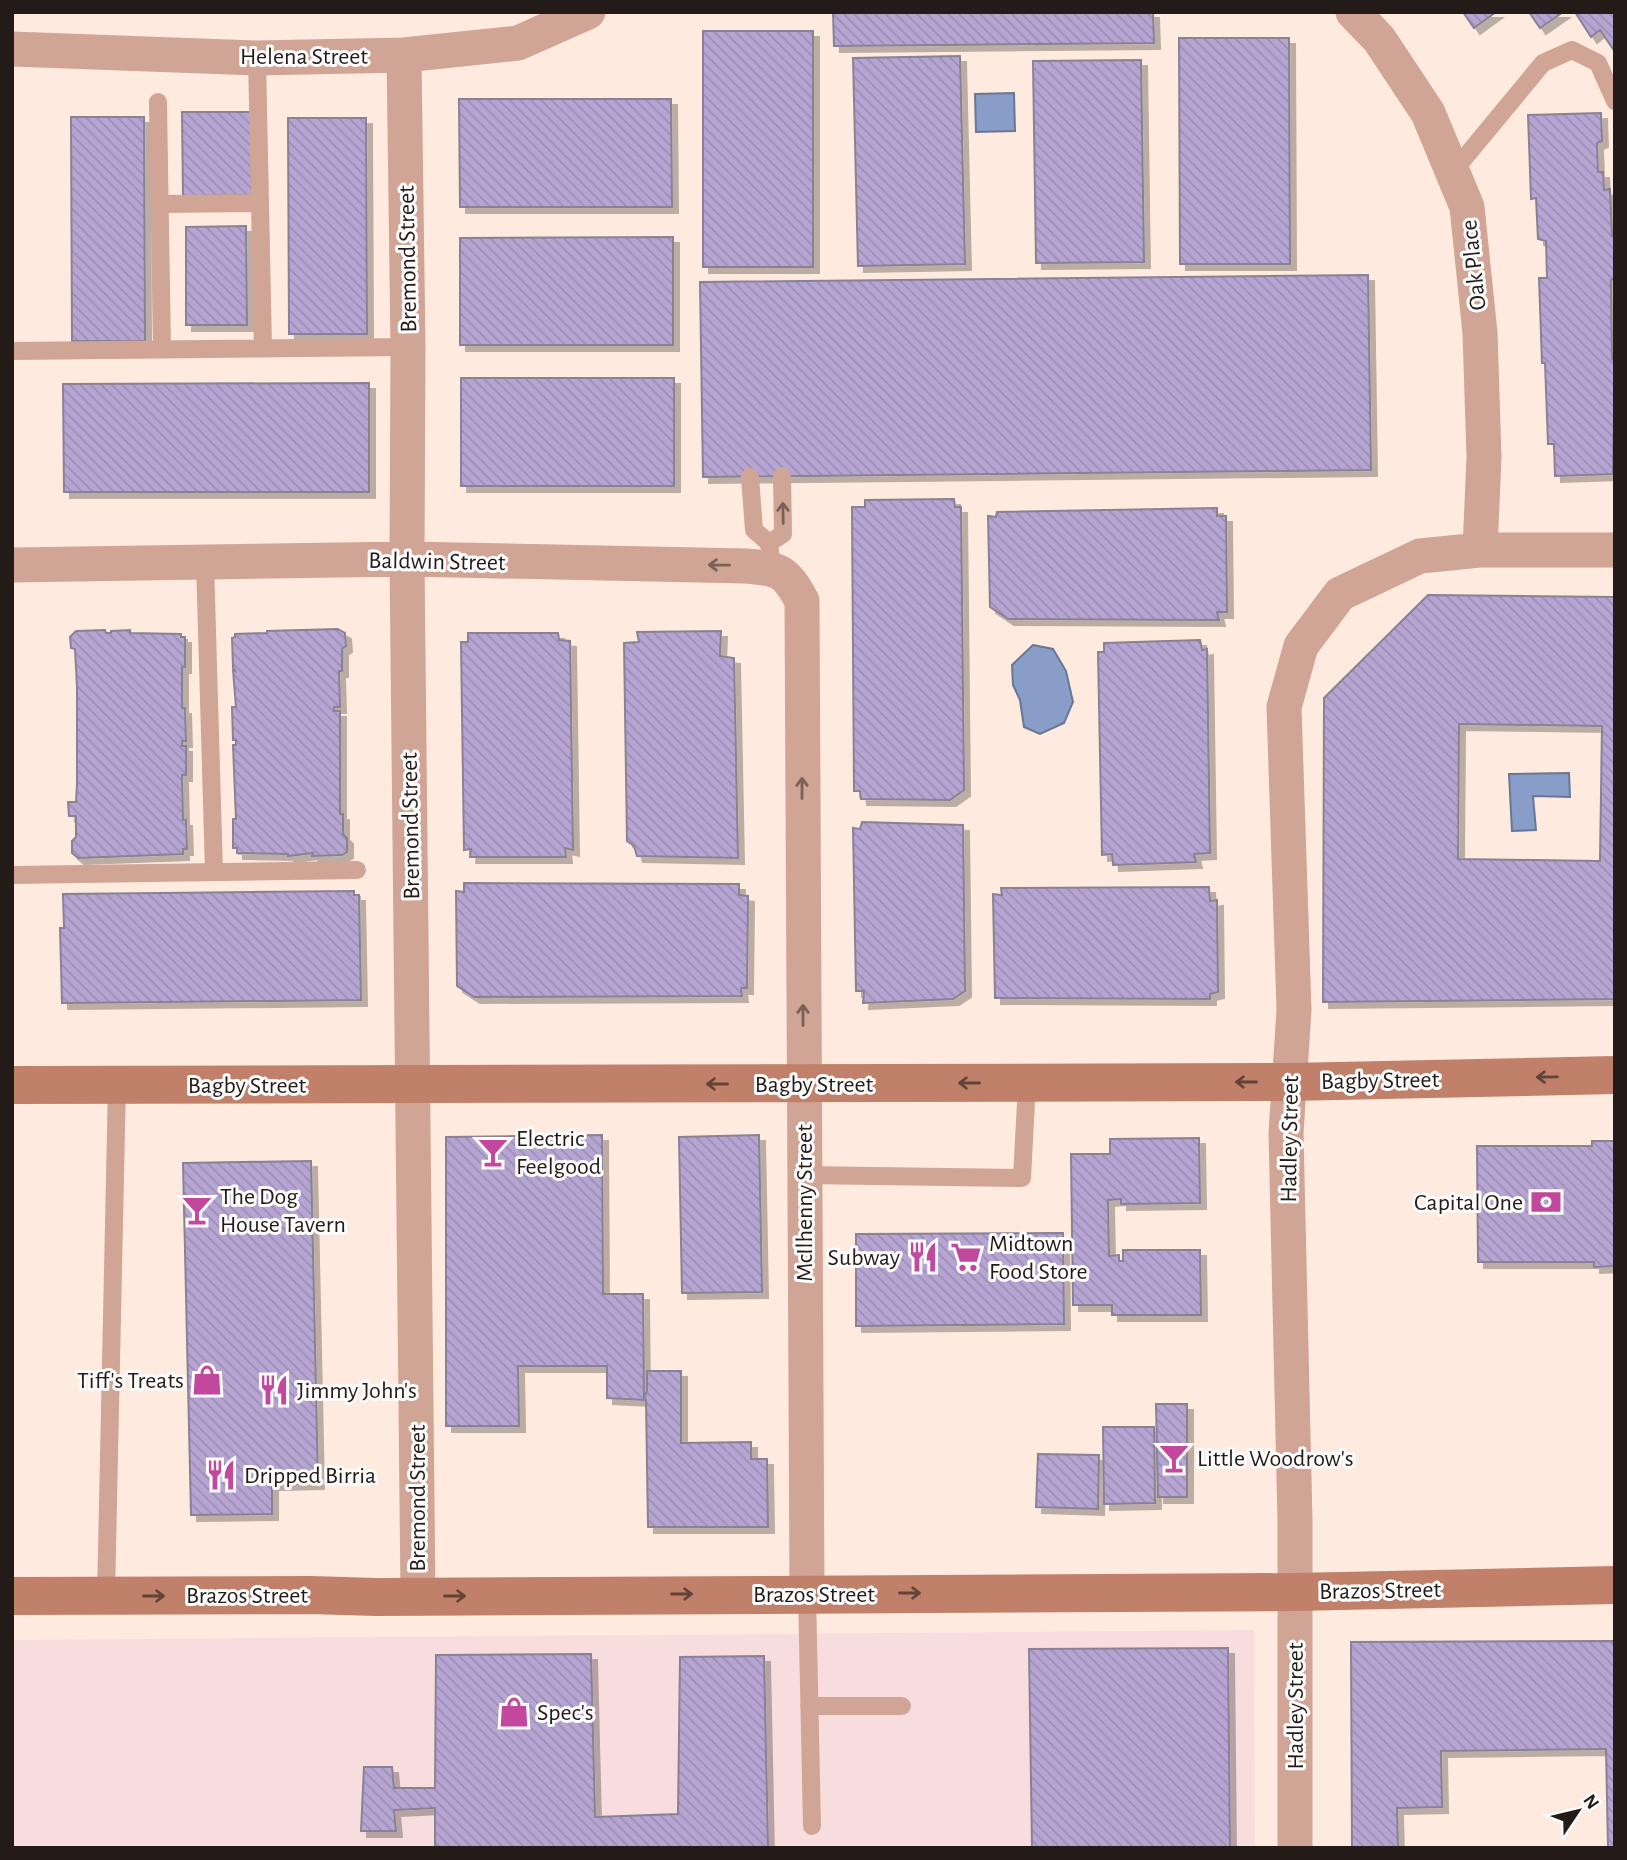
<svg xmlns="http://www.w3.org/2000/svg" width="1627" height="1860" viewBox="0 0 1627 1860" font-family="'Alegreya Sans',sans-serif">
<defs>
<pattern id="building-back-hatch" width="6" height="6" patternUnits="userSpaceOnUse" patternTransform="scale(1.75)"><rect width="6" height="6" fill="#b6a5d2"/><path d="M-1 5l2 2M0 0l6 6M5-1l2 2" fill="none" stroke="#9c8db4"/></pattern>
<filter id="shadow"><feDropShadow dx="6" dy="6" stdDeviation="0" flood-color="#0004"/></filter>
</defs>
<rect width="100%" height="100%" fill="#ffeadf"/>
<path fill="#f8dddf" d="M1254,1630L1255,1848H12V1640Z"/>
<path fill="#889ec8" stroke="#6a7793" stroke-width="2" d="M1014,93L1015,131L976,132L975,94Z
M1033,645L1053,649L1066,671L1073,702L1064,723L1040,734L1024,727L1020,700L1013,685L1012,665Z
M1569,773L1570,797L1533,796L1536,830L1512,831L1509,774Z"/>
<path fill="url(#building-back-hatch)" stroke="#888294" stroke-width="2" fill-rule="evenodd" filter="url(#shadow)" d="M833,12H1153L1154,43L834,46Z
M1463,12H1496L1474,28Z
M1529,12H1563L1540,28Z
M1575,12H1615V52L1600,30L1591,37Z
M703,31H813V267H703Z
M1179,38H1289L1290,264H1180Z
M960,56L965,264L858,266L853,58Z
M1141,60L1144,262L1036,263L1033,61Z
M459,99H671L672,207H460Z
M182,112H251L252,195L183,196Z
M1601,113L1602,141L1597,143L1598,172H1603L1604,190L1610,189L1612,236H1615V278L1611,280L1612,359L1615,361L1613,474L1555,476L1554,444H1548L1545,363H1542L1539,278H1547L1546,241L1538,239L1536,198L1531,199L1528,115Z
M71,117H144L145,341H72Z
M288,118H366L367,334H289Z
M246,226L247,325H186V227Z
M673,237V345H460V238Z
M1368,275L1371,470L703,477L700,282Z
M461,378H674V486H461Z
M369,383V492H64L63,384Z
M954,499L955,507H961L964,790L950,800L861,799L860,791H854L852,507H865V500Z
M1217,508V516H1226L1227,612H1217L1219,620L1008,619L990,607L988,516L996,517L997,512Z
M1428,595L1615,597V999L1323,1002L1324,698ZM1459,724L1602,726L1600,861L1458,859Z
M338,629L345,633L346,646L342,649V671H339L340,707H334V711H340V814H343V834L347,838V852L342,855L312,856L313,853L288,856V854L237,853V848H233V819H236L233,745H236V740H233L232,707H236L233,670L235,671L233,667L232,638L235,637V634L267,633V631Z
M105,630L106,633H111V631L130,630V633L181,634V637H185V667H182V708H185L186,741H182V746H186V775H182L183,820H186L187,849H183V854L78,858L72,853V841L76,837V816H69L68,802H76L77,784V687L75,649L71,648L70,637L76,631Z
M721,631L720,656L734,658L738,858L637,856L634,846L627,841L624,643L639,642L637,632Z
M468,633H558L559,640L570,641L573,850L565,848L566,857H470L471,849L464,850L461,642H468Z
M1200,640L1202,650L1207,649L1210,853L1194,854L1196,862L1113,865L1112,854L1102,855L1098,652H1104V643Z
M862,822L963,825L965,991L953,999L863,1003L864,991H856L853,828L860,829Z
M464,883L739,884V895L748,896L747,988H741L742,996L474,997L457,986L456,891L464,892Z
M1209,887L1210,901L1217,900L1218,992L1210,994V999L995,998L993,894L1002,895L1001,888Z
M354,891V895H359L361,1000L62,1003L60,928H64L63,894Z
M602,1135L603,1294H643L644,1400L607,1398V1366H518L519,1426H446V1137Z
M759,1135L762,1292L682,1293L679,1137Z
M1199,1138L1200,1203L1121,1204V1199L1108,1200L1109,1256L1119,1255V1261H1123V1250H1200L1201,1315H1112V1305H1073L1071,1154H1110V1139Z
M1592,1141H1615V1266L1594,1267V1262H1478L1477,1146H1592Z
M311,1161L318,1483L272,1484V1514L191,1515L183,1163Z
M1063,1233L1064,1324L856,1326V1234Z
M647,1371H681V1443L751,1442V1459H767L768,1527H648L646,1400H644L647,1390Z
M1156,1404H1187V1497H1158Z
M1103,1427H1154L1155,1503L1104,1504Z
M1038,1454L1099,1455L1098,1509L1036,1507Z
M1615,1641V1848H1608L1606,1749L1441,1751L1442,1807L1397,1808L1398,1848H1352L1351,1642Z
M1228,1648L1230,1848H1032L1029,1649Z
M591,1654L595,1817L678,1814L680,1657L764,1656L768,1848H435V1808L394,1810L396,1831H361L364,1767H392L394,1788H435L436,1655Z"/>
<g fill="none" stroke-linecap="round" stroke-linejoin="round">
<path stroke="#d1a595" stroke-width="18" d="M257,58L263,348
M158,102L162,349
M1452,173L1543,63L1572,50L1598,63L1615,101
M160,204L260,203
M12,351L408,347
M750,477L754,530L769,543L772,568
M769,543L783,534L782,476
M205,562L214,872
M12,875L357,870
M804,1175L1022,1178L1027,1083
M807,1593L812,1826
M106,1596L117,1084
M809,1706H902"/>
<path stroke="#d1a595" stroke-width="35" d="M1353,12L1379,39L1428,113L1467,207L1480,333L1484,457L1480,550
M12,49L257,58L404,55L518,43L588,12
M404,55L408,347L407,559L418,1596
M12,565L407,559L746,566C780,569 785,570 802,601L807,1593
M1295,1848V1521L1286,1133L1294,1010L1284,707L1301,646L1340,594L1420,556L1480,550H1615"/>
<path stroke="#c08069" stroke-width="38" d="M12,1085L1289,1082L1615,1075
M12,1596L309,1595L377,1597L1295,1592L1615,1585"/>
</g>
<defs><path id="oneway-shaft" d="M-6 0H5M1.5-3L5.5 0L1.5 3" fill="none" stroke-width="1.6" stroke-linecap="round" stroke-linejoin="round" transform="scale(1.75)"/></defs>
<g stroke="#7a6056">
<use href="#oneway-shaft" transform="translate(783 513) rotate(-91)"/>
<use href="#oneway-shaft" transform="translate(719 565) rotate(-179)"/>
<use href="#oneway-shaft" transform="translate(802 788) rotate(-90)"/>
<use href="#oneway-shaft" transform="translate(803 1015) rotate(-90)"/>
</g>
<g stroke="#624338">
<use href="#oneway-shaft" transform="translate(1547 1077) rotate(179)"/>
<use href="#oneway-shaft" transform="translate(1246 1082) rotate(180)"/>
<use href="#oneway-shaft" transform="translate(969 1083) rotate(180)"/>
<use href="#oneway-shaft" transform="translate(717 1084) rotate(180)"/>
<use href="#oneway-shaft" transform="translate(910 1593)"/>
<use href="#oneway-shaft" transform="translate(682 1594)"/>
<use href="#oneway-shaft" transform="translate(154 1596)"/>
<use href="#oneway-shaft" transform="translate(455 1596)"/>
</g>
<defs>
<g id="bar-bare" transform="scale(2.415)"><path d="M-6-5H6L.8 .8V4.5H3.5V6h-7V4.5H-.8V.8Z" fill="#c1489c" stroke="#fcfcfc" stroke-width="2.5" paint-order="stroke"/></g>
<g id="bank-bare" transform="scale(2.415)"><path d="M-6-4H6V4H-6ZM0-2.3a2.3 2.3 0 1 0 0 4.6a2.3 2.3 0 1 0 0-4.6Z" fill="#c1489c" stroke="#fcfcfc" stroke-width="2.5" paint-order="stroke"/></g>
<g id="restaurant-bare" transform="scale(2.415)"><path d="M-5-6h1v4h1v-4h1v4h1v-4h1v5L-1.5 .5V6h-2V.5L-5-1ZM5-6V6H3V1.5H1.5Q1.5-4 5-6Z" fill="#c1489c" stroke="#fcfcfc" stroke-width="2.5" paint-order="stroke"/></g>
<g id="supermarket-bare" transform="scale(2.415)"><path d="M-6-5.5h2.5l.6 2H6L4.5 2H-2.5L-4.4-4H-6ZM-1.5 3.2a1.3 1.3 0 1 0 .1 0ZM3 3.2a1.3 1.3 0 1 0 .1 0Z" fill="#c1489c" stroke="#fcfcfc" stroke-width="2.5" paint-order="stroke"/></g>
<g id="shop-bare" transform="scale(2.415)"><path d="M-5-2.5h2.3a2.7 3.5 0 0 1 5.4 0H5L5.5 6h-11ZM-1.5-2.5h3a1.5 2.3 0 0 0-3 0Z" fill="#c1489c" stroke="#fcfcfc" stroke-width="2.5" paint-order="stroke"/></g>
</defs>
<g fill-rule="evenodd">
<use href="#bar-bare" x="493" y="1152"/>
<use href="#bank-bare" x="1546" y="1202"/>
<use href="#bar-bare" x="197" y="1210"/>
<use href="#restaurant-bare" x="923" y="1257"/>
<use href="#supermarket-bare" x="966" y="1257"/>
<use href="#shop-bare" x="207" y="1380"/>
<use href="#restaurant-bare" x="274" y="1390"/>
<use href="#bar-bare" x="1174" y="1458"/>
<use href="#restaurant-bare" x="221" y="1475"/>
<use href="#shop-bare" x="514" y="1712"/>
</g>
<g text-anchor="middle" stroke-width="6" stroke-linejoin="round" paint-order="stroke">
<g font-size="24" fill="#231b18" stroke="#fcfcfc">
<text x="304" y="64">Helena Street</text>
<text transform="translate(407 259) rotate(-91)" y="8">Bremond Street</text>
<text transform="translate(1473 265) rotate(-96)" y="8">Oak Place</text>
<text transform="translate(437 561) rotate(1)" y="8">Baldwin Street</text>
<text transform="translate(410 826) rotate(-91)" y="8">Bremond Street</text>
<text transform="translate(1380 1080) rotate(-1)" y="8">Bagby Street</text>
<text x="814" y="1092">Bagby Street</text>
<text x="247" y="1093">Bagby Street</text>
<text transform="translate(1289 1139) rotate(-89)" y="8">Hadley Street</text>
<text transform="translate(804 1203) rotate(-90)" y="8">McIlhenny Street</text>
<text transform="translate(417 1498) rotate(-90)" y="8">Bremond Street</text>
<text transform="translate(1380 1590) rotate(-1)" y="8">Brazos Street</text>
<text x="814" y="1602">Brazos Street</text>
<text x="247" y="1603">Brazos Street</text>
<text transform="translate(1295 1706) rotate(-90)" y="8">Hadley Street</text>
</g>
<g font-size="24" fill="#231b18" stroke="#fcfcfc" text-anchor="start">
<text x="516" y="1146">Electric<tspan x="516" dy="28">Feelgood</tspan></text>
<text x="220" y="1204">The Dog<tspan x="220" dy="28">House Tavern</tspan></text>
<text x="1523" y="1210" text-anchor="end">Capital One</text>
<text x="989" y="1251">Midtown<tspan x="989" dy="28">Food Store</tspan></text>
<text x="900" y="1265" text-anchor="end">Subway</text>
<text x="184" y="1388" text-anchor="end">Tiff's Treats</text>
<text x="297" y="1398">Jimmy John's</text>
<text x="1197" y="1466">Little Woodrow's</text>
<text x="244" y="1483">Dripped Birria</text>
<text x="537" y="1720">Spec's</text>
</g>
</g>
<rect width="1627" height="1860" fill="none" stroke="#231b18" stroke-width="28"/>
<g transform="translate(1578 1811) rotate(55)" stroke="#fcfcfc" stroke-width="5" paint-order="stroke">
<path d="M0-5L12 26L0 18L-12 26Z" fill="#231b18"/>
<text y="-10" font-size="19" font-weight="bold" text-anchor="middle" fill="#231b18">N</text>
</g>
</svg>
